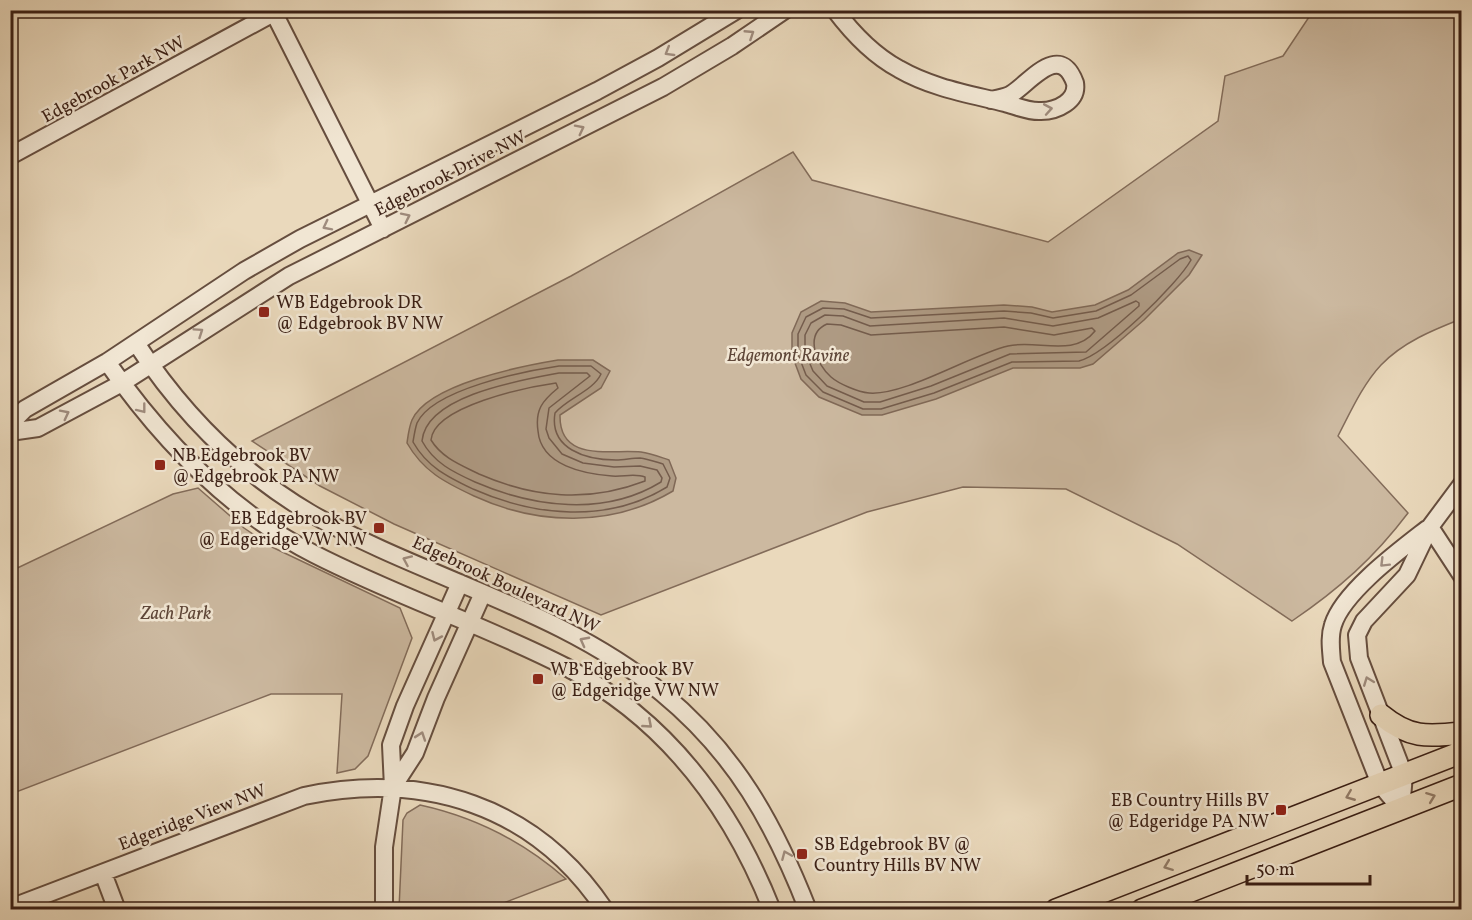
<svg xmlns="http://www.w3.org/2000/svg" width="1472" height="920" viewBox="0 0 1472 920" font-family="Vollkorn,serif">
<rect width="100%" height="100%" fill="#ead9bc"/>
<filter id="stains"><feTurbulence type="fractalNoise" baseFrequency=".00333" numOctaves="4"/><feColorMatrix values="0 0 0 0 .2 0 0 0 0 .09 0 0 0 0 .02 0 0 0 .5 -.17"/></filter>
<radialGradient id="worn" r=".72"><stop offset=".6" stop-color="#630" stop-opacity="0"/><stop offset="1" stop-color="#630" stop-opacity=".3"/></radialGradient>
<path fill="#ccb9a0" stroke="#836c5a" stroke-width="1.5" d="M1313,11H1461V319C1433,330 1403,342 1381,365C1363,384 1350,413 1338,436L1408,513C1374,558 1339,589 1292,621L1177,544L1066,489L963,487L867,512L601,615L394,524L320,486L252,441L571,276L793,152L812,180L1048,242L1218,121L1225,76L1283,56Z
M198,488L244,528L272,547L400,608L412,638L368,756L355,769L337,773L342,694H271L11,794V571L173,494Z
M420,805C475,817 524,842 566,879L488,909H399L403,820L407,813Z"/>
<path fill="#ae9a83" stroke="#806957" stroke-width="1.5" d="M1189,250L1202,255L1189,275L1144,320L1093,364L1080,368H1013L936,399L882,415H862L819,397L801,379L792,355V333L801,312L821,301L845,303L871,312L1004,305L1032,307L1052,312L1095,305L1128,290L1178,253Z
M558,360H593L610,371L601,388L560,415C559,463 610,449 641,452C650,453 660,457 669,460L676,478L673,491C611,528 537,525 474,496C444,482 423,471 407,443C408,436 409,427 412,420C428,384 522,366 558,360Z"/>
<g fill="none" stroke-linecap="round" stroke-linejoin="round">
<path stroke="#745c4c" stroke-width="1.5" d="M1188,256L1191,260C1177,285 1106,354 1079,361L1012,362L934,393L881,409H863L823,392L806,375L798,354V334L806,317L823,308L844,309L871,318L1004,311L1031,313L1053,318L1096,311L1131,295L1180,259Z
M1136,301L1139,303V306L1086,352L1010,354L931,386L880,402H864L827,386L813,371L805,352V335L811,323L825,315L843,316L870,326L1004,318L1053,326L1098,318Z
M827,324L841,325L871,335L1004,327L1054,335L1092,328L1095,331C1074,358 1036,339 1008,346C970,355 905,396 869,393C858,392 839,384 831,377C816,364 804,334 827,324Z
M559,366H591L601,374C593,391 568,398 555,413C549,449 586,460 616,460C624,460 632,458 640,458C648,459 656,462 663,464L670,478L667,487C607,524 534,516 473,489C448,477 427,467 413,442C414,436 415,429 417,423C433,389 525,371 559,366Z
M559,373H587L590,376L549,408L546,429L549,438L562,454L583,463L614,467L640,466L657,470L662,478L661,482C604,517 533,507 475,482C453,472 434,463 422,441C426,395 522,380 559,373Z
M556,383L558,388C542,401 535,410 538,431C541,466 585,474 612,476C623,477 635,473 645,477V481C588,503 534,498 479,474C461,465 442,458 431,440C434,406 527,387 556,383Z"/>
<g stroke="#664e3f" stroke-width="20">
<path id="minor" d="M835,10C853,34 873,55 899,69C932,88 969,94 1005,103C1016,106 1029,112 1041,111C1057,111 1078,101 1075,83C1060,42 1031,81 1013,93C1007,98 998,98 991,100
M274,13L383,229
M10,156L279,10
M136,343C181,412 239,471 310,513C424,579 559,608 662,693C735,753 774,823 808,910
M107,362C161,439 229,511 314,554C396,596 484,625 566,667C667,720 731,806 772,910
M10,424L25,409L107,362L244,271L300,239L597,91L658,58L737,10
M10,432L38,428L122,383L289,276L663,87L732,46L785,10
M1430,527L1462,576
M393,787L415,753L436,698L483,593
M1401,809L1404,775L1359,658L1357,635L1364,621L1407,575L1430,527L1462,484
M1401,809L1380,784L1332,662C1331,649 1329,637 1333,625C1343,592 1400,550 1427,529
M103,873L117,910
M10,908L304,796C424,771 535,805 605,910
M384,910V847L393,787L391,745L405,706L460,583"/>
</g>
<g stroke="#3a1f15" stroke-width="24">
<path id="major" d="M1381,715C1409,738 1427,737 1462,733
M1056,910L1462,752
M1142,910L1462,785"/>
</g>
<use href="#minor" stroke="#f1e6d3" stroke-width="16"/>
<use href="#major" stroke="#ead9bc" stroke-width="21"/>
</g>
<defs><path id="oneway-chevron" d="M-2-3.5L2.5 0L-2 3.5" fill="none" stroke-width="1.6" stroke-linecap="round" stroke-linejoin="round" transform="scale(1.5)"/></defs>
<g stroke="#9f8c7e">
<use href="#oneway-chevron" transform="translate(750 34) rotate(-33)"/>
<use href="#oneway-chevron" transform="translate(669 52) rotate(149)"/>
<use href="#oneway-chevron" transform="translate(1048 109) rotate(-10)"/>
<use href="#oneway-chevron" transform="translate(580 129) rotate(-27)"/>
<use href="#oneway-chevron" transform="translate(406 217) rotate(-26)"/>
<use href="#oneway-chevron" transform="translate(327 226) rotate(153)"/>
<use href="#oneway-chevron" transform="translate(199 332) rotate(-34)"/>
<use href="#oneway-chevron" transform="translate(142 409) rotate(52)"/>
<use href="#oneway-chevron" transform="translate(65 414) rotate(-27)"/>
<use href="#oneway-chevron" transform="translate(407 560) rotate(-156)"/>
<use href="#oneway-chevron" transform="translate(1384 563) rotate(135)"/>
<use href="#oneway-chevron" transform="translate(436 637) rotate(114)"/>
<use href="#oneway-chevron" transform="translate(584 641) rotate(-152)"/>
<use href="#oneway-chevron" transform="translate(1368 681) rotate(-111)"/>
<use href="#oneway-chevron" transform="translate(648 724) rotate(41)"/>
<use href="#oneway-chevron" transform="translate(421 736) rotate(-71)"/>
<use href="#oneway-chevron" transform="translate(786 855) rotate(-113)"/>
</g>
<g stroke="#927c68">
<use href="#oneway-chevron" transform="translate(1350 796) rotate(158)"/>
<use href="#oneway-chevron" transform="translate(1431 797) rotate(-21)"/>
<use href="#oneway-chevron" transform="translate(1168 866) rotate(159)"/>
</g>
<g fill="#8f2418" stroke="#f1e6d3" stroke-width="2">
<rect x="258" y="306" width="12" height="12" rx="3"/>
<rect x="154" y="459" width="12" height="12" rx="3"/>
<rect x="373" y="522" width="12" height="12" rx="3"/>
<rect x="532" y="673" width="12" height="12" rx="3"/>
<rect x="1275" y="804" width="12" height="12" rx="3"/>
<rect x="796" y="848" width="12" height="12" rx="3"/>
</g>
<g text-anchor="middle" stroke-width="5" stroke-linejoin="round" paint-order="stroke">
<g font-size="18" fill="#3a1f15" stroke="#f1e6d3">
<text transform="translate(113 79) rotate(-29)" y="6">Edgebrook Park NW</text>
<text transform="translate(450 173) rotate(-27)" y="6">Edgebrook Drive NW</text>
<text transform="translate(506 584) rotate(25)" y="6">Edgebrook Boulevard NW</text>
<text transform="translate(192 817) rotate(-21)" y="6">Edgeridge View NW</text>
</g>
<g font-size="18" fill="#3a1f15" stroke="#f1e6d3" text-anchor="start">
<text x="276" y="308">WB Edgebrook DR<tspan x="276" dy="21">@ Edgebrook BV NW</tspan></text>
<text x="172" y="461">NB Edgebrook BV<tspan x="172" dy="21">@ Edgebrook PA NW</tspan></text>
<text x="367" y="524" text-anchor="end">EB Edgebrook BV<tspan x="367" dy="21">@ Edgeridge VW NW</tspan></text>
<text x="550" y="675">WB Edgebrook BV<tspan x="550" dy="21">@ Edgeridge VW NW</tspan></text>
<text x="1269" y="806" text-anchor="end">EB Country Hills BV<tspan x="1269" dy="21">@ Edgeridge PA NW</tspan></text>
<text x="814" y="850">SB Edgebrook BV @<tspan x="814" dy="21">Country Hills BV NW</tspan></text>
</g>
<g font-size="18" font-style="italic" fill="#5e4638" stroke="#f1e6d3">
<text x="788" y="361">Edgemont Ravine</text>
<text x="176" y="619">Zach Park</text>
</g>
</g>
<rect width="1472" height="920" fill="none" stroke="#ead9bc" stroke-width="36"/>
<rect x="12" y="12" width="1448" height="896" fill="none" stroke="#3a1f15" stroke-width="3"/>
<rect x="18" y="18" width="1436" height="884" fill="none" stroke="#3a1f15" stroke-width="1.5"/>
<path d="M1247 875v9h123v-9" fill="none" stroke="#3a1f15" stroke-width="3"/>
<text x="1256" y="875" font-size="18" fill="#3a1f15" stroke="#f1e6d3" stroke-width="4.5" paint-order="stroke">50 m</text>
<rect width="100%" height="100%" filter="url(#stains)"/>
<rect width="100%" height="100%" fill="url(#worn)"/>
</svg>
